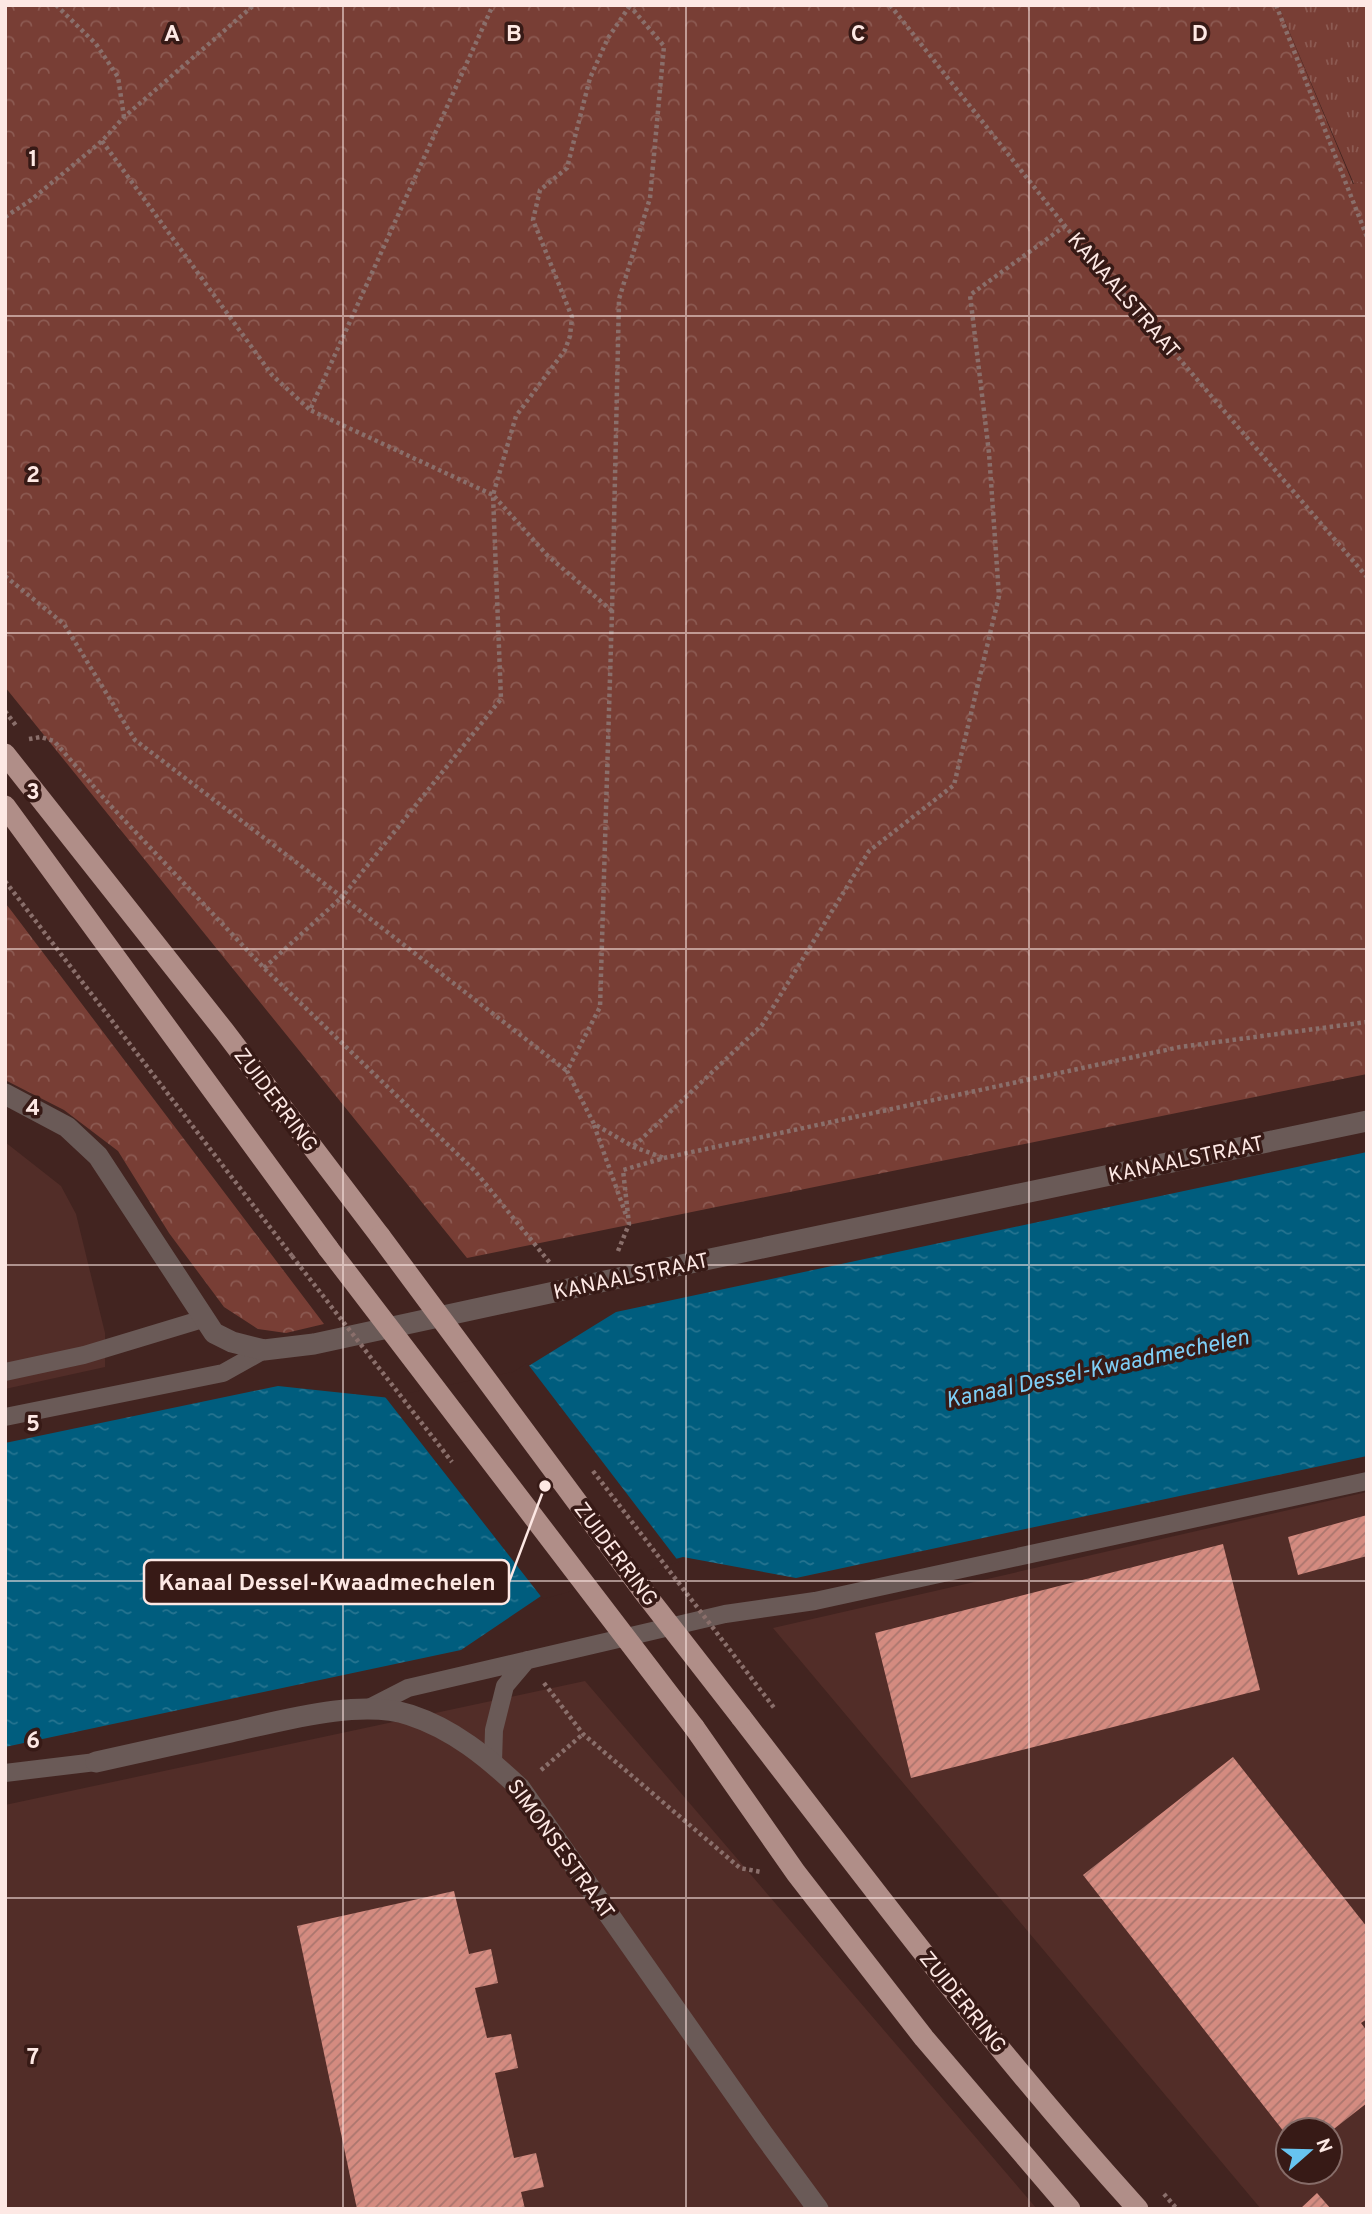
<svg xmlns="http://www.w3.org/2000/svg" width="1372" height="2214" viewBox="0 0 1372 2214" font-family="Overpass,sans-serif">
<defs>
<pattern id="grass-tufts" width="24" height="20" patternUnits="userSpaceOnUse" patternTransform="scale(1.75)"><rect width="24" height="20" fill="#783e35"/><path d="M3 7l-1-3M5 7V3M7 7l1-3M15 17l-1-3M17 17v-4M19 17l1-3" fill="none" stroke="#8c5a52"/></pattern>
<pattern id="forest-crowns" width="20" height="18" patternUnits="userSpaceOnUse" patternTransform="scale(1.75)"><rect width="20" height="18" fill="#783e35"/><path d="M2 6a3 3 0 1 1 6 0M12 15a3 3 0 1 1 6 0" fill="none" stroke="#8c5a52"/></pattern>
<pattern id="water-ripples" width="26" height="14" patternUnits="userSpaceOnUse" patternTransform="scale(1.75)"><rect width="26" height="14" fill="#005d7e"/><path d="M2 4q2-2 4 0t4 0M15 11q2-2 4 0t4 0" fill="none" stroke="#267490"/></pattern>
<pattern id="building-hatch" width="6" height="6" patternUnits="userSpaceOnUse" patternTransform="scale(1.75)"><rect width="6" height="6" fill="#d48b80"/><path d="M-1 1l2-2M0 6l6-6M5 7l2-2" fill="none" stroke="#ab766e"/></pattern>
</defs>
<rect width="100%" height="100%" fill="#422420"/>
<path fill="#522d28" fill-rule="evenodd" d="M5,1142L61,1186L76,1214L105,1333V1367L5,1389Z
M1367,1492V2209H1261L773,1628ZM1288,2130H1330V2172H1288Z
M585,1681L1037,2209H5V1805Z"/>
<path fill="url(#grass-tufts)" d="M1278,5H1367V180L1354,184Z"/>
<path fill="url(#forest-crowns)" d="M5,5H1278L1353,184L1367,180V1074L467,1258L5,687Z
M5,903L10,909L324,1324L286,1333L258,1329L224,1307L169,1233L118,1151L64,1110L5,1080Z"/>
<path fill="url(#water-ripples)" d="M1367,1152V1456L796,1578L683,1557L544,1594L461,1650L5,1747V1443L278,1386L400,1399L514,1375L616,1312Z"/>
<path fill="#422420" d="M527,1363L679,1562L543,1599L382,1393L399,1395L513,1372Z"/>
<path fill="url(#building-hatch)" d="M1367,1515V1556L1298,1575L1288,1537Z
M1223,1544L1260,1690L911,1778L875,1633Z
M1233,1757L1367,1927V2019L1361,2023L1367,2031V2103L1330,2132V2130H1288V2137L1083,1875Z
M454,1891L469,1954L491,1949L498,1983L475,1988L487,2038L511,2034L518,2068L495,2073L514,2158L536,2153L544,2187L521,2192L525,2209H357L297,1926Z
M1317,2193L1331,2209H1300Z"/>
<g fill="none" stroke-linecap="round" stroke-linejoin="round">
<path stroke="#8a6f6b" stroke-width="4.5" stroke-dasharray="3.5 3.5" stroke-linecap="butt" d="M56,5L96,44L118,77L124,117
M629,5L664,46L650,198L619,299L612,612L600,1007L567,1071L594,1124L634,1147L664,1158
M890,5L1065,226L1367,577
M1276,5L1367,237
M102,141L272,375L310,410
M5,217L31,200L102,141L124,117L254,5
M5,576L64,624L135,740L342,897L501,699L493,495L310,410L493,5
M612,611L547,555L493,495L516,416L565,350L570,336L572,317L533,220L540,190L567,168L590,78L608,38L629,7
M5,711L17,727
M29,739L41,737L54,741L109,804L264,968L475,1171L550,1263
M5,881L292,1256
M264,968L342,897L567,1071
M594,1125L626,1215
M634,1146L762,1025L869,851L954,785L999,596L989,453L970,295L1065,226
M618,1251L629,1224L623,1170L664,1158L1180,1047L1367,1022
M544,1683L583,1734L740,1868L761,1872
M541,1770L583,1734
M1164,2194L1177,2209"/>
<path stroke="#6a5a57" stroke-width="18" d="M5,1372L84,1355L203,1319
M5,1417L223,1373L264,1350
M367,1709L408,1688L725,1614L815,1601L1367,1481
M493,1762L494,1730L505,1686L527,1660
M5,1773L96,1762"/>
<path stroke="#6a5a57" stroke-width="21" d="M5,1094L67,1127L98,1156L214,1333L232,1342L264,1350L314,1344L605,1281L1367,1121
M96,1762C141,1752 186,1742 231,1732C281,1721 361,1698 410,1715C453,1729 487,1757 520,1788L763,2134L818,2209"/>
<path stroke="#b08e88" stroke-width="21" d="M5,754L225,1032L380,1236
M5,806L328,1248
M741,1717C870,1884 996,2053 1138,2209
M694,1727L796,1873L924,2038L1070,2209"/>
<path stroke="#8a6f6b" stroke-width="4.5" stroke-dasharray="3.5 3.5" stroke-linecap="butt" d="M292,1256L452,1462
M593,1471L775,1709"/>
<path stroke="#b08e88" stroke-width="21" d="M380,1236L643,1591L741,1717
M328,1248L694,1727"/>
</g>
<path fill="none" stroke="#fde8e4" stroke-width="2" stroke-opacity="0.55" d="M343,5V2209M686,5V2209M1029,5V2209M5,316H1367M5,633H1367M5,949H1367M5,1265H1367M5,1581H1367M5,1898H1367"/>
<g text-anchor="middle" stroke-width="7" stroke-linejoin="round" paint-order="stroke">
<g font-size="21" fill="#fde8e4" stroke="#371a16">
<text transform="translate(1124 295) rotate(49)" y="7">KANAALSTRAAT</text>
<text transform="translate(276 1100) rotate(53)" y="7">ZUIDERRING</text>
<text transform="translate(1186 1159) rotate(-12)" y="7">KANAALSTRAAT</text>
<text transform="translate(631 1276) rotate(-12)" y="7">KANAALSTRAAT</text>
<text transform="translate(616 1554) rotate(53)" y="7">ZUIDERRING</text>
<text transform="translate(561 1849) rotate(54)" y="7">SIMONSESTRAAT</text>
<text transform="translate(963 2002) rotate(51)" y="7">ZUIDERRING</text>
</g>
<g font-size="23" font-style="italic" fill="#7ecff7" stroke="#371a16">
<text transform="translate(1097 1368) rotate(-12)" y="8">Kanaal Dessel-Kwaadmechelen</text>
</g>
</g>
<g font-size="23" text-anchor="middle" font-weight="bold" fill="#fde8e4" stroke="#371a16" stroke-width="7" stroke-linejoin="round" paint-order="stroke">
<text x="172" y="41">A</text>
<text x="514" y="41">B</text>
<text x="858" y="41">C</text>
<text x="1200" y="41">D</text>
<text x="33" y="166">1</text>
<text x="33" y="482">2</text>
<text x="33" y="799">3</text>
<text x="33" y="1115">4</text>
<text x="33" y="1431">5</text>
<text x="33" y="1748">6</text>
<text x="33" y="2064">7</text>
</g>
<path fill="none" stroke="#fde8e4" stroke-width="2.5" d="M545 1486L509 1582"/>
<circle fill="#fde8e4" stroke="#371a16" stroke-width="2.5" cx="545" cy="1486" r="7"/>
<rect fill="#371a16" stroke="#fde8e4" stroke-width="2.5" x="144" y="1560" width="365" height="44" rx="7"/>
<g font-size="23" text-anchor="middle" font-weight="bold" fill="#fde8e4">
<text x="327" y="1590">Kanaal Dessel-Kwaadmechelen</text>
</g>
<rect width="1372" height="2214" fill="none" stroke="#fde8e4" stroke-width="14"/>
<g transform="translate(1309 2151) rotate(70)"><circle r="33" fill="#371a16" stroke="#866c68" stroke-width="2"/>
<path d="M0-5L12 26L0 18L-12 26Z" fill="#67c4f0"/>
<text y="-10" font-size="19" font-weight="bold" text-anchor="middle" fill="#fde8e4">N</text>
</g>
</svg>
